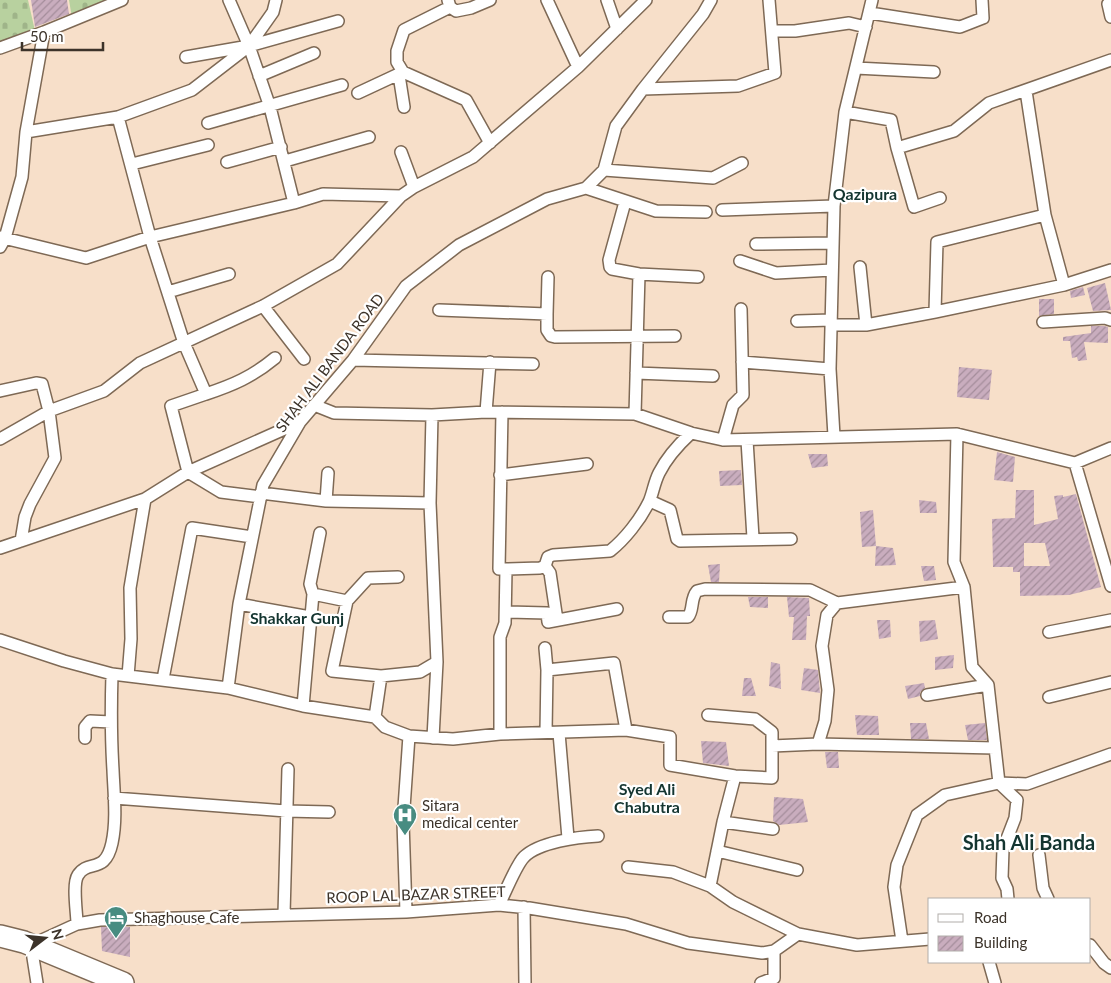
<svg xmlns="http://www.w3.org/2000/svg" width="1111" height="983" viewBox="0 0 1111 983" font-family="Lato,sans-serif">
<defs>
<pattern id="cemetery-stones" width="16" height="16" patternUnits="userSpaceOnUse" patternTransform="scale(1.25)"><rect width="16" height="16" fill="#b8d19f"/><path d="M2 7V4a2 2 0 0 1 4 0v3zM10 15v-3a2 2 0 0 1 4 0v3z" fill="#9fb489"/></pattern>
<pattern id="building-hatch" width="6" height="6" patternUnits="userSpaceOnUse" patternTransform="scale(1.25)"><rect width="6" height="6" fill="#c9adbe"/><path d="M-1 1l2-2M0 6l6-6M5 7l2-2" fill="none" stroke="#a48d9b"/></pattern>
</defs>
<rect width="100%" height="100%" fill="#f7dfc9"/>
<path fill="url(#cemetery-stones)" d="M0,0H28L35,31L0,43Z
M69,0H112L72,18Z"/>
<path fill="url(#building-hatch)" fill-rule="evenodd" d="M31,0H67L69,14L35,27Z
M1105,283L1111,310L1093,311L1087,288Z
M1083,287L1085,295L1071,298L1070,291Z
M1039,299H1054V314L1039,316Z
M1091,326H1104L1108,327V343L1084,342L1087,360L1078,361L1077,357L1072,358L1070,341H1063V337L1091,333Z
M959,367L992,370L989,400L957,397Z
M997,452L1015,457L1013,482L994,480Z
M808,454H827L828,466L812,468Z
M741,470L742,485L720,486L719,471Z
M1016,490H1034V525L1058,519L1054,496L1063,495V497L1076,494L1101,587L1069,595L1020,596V572H1013V567H993L992,519L1015,518ZM1024,543H1045L1050,566H1024Z
M919,500L936,502L937,513H920Z
M873,510L876,546L862,547L860,512Z
M876,546L893,548L896,565L875,566Z
M720,564L719,582H711L708,565Z
M921,566H934L936,580L924,581Z
M748,597H768V608L750,607Z
M787,597L809,598L810,616H807L806,640H792L794,617H789Z
M877,620H890L891,637L879,639Z
M935,620L938,639L920,642L919,621Z
M954,655L953,668L935,670V657Z
M771,662L780,664L781,689L769,686Z
M804,668L818,670L820,693L801,690Z
M744,678H751L756,696H742Z
M924,683L925,688L920,692V696L908,699L905,686Z
M855,715L878,716L879,735H857Z
M910,723H926L929,739H911Z
M985,723L987,740H968L965,725Z
M701,741L726,742L729,766L703,763Z
M825,752H838L839,768H827Z
M774,797L803,799L808,822L779,825L773,821Z
M101,927H130V957L102,951Z"/>
<g fill="none" stroke-linecap="round" stroke-linejoin="round">
<g stroke="#7e6955" stroke-width="14">
<path id="street" d="M229,0L249,46L270,107L294,203
M448,0L450,7L456,11L471,8L490,0
M547,0L578,67
M607,0L617,29
M1111,2L1108,4L1111,17
M450,7L404,30L397,51V62L403,72L466,100L490,143
M870,13L960,27L983,18L982,0
M772,31H795L849,23L866,27
M0,48L44,32L122,0
M186,57L249,46L338,21
M856,68L934,72
M399,75L404,107
M259,76L314,53
M643,89L738,86L775,73L769,0
M1026,91L1045,215L1064,285
M358,93L403,72
M845,112L891,120L897,148L914,207L940,198
M118,117L150,237L184,343L206,394L171,406L188,472L221,492L261,497
M208,123L342,85
M26,132L118,117L192,90L249,46L273,12L276,0
M897,148L954,131L989,103L1111,60
M401,152L414,187
M285,161L369,137
M227,162L281,147
M132,164L208,145
M604,170L713,178L742,163
M586,188L656,211L706,212
M625,202L609,260L610,267L612,269L639,274L698,277
M722,210L834,206
M0,237L86,258L150,237L294,203L323,194L401,196L414,187L473,157L578,67L646,0
M756,244L833,243
M0,247L5,238L22,177L26,132L44,32
M740,261L776,273L832,270
M860,267L866,325
M168,292L229,274
M263,306L304,359
M439,310L547,314V330L551,336L555,337L675,336
M935,312L937,242L1045,215
M547,314L548,277
M797,321L831,320
M1043,322L1105,318L1111,320
M831,325H866L935,312L1064,285L1111,270
M353,360L533,364
M742,362L830,369
M636,373L713,376
M0,391L36,383L42,384L49,411L55,458L30,504L25,517L21,541
M206,394C233,385 252,377 275,358
M314,405L334,413L432,415L486,412L635,414L691,433L723,440L957,434L1075,463L1111,448
M486,412L490,362
M635,414L639,274
M432,415L430,503L437,662L433,738
M957,434L954,562L964,587L972,667L988,685L999,783L1017,800L1015,818L1003,849L1002,878L1007,889L1008,899
M834,436L830,369L834,206L845,112L872,0
M0,439L49,411L104,391L140,363L263,306L337,264L401,196
M723,440L733,405L743,395L741,309
M747,440L753,538
M1075,463L1111,586
M500,475L587,464
M261,493L326,501L430,503
M326,501L328,473
M650,501L670,510L677,539L680,541L791,539
M0,548L145,499L188,472L300,422
M545,566L550,573L557,620
M506,569L540,568L545,566L548,557L553,555L610,551C625,539 640,520 649,502C653,493 654,483 659,473C667,457 678,445 691,433
M313,594L347,601L368,578L398,577
M347,601L332,671L381,676L420,672L437,662
M239,604L310,617
M506,612L547,613L548,622L617,609
M669,617H688C694,610 690,599 697,591L705,589L810,590L837,603L964,587
M1049,632L1111,620
M0,640L64,661L112,674L228,688L303,706L375,717L385,727L409,736L453,739L500,734L626,730L670,737V765L735,776L772,778V732L755,719L708,715
M545,648L547,670L546,732
M547,670L614,663L626,730
M128,676L131,639L130,588L145,499
M163,679L192,528L252,537
M228,688L239,604L263,485L300,422L353,360L406,286L459,245L547,199L586,188L604,170L616,126L643,89L703,14L711,0
M927,695L988,685
M1049,697L1111,682
M303,706L313,594L310,584L320,533
M375,717L381,676
M559,733L568,838
M500,734V637L505,623L506,569H499L502,412
M85,738V727L90,721L111,722
M818,744L825,721L828,690L822,646L827,615L837,603
M772,746L818,744L995,748
M114,798L286,811L329,812
M723,822L773,829
M717,851L797,870
M1039,855L1043,888L1048,899
M628,867L673,872L710,886L733,902L798,934L857,945L930,939
M710,886L723,822L735,776
M499,905C505,893 516,865 524,857C539,842 578,837 598,836
M524,907L525,983
M406,912L403,822L409,736
M284,914L288,769
M77,924C77,913 72,884 78,875C88,859 105,875 112,843C117,820 114,794 113,770C111,738 111,706 112,674
M902,941L894,887L897,865L917,815L945,795L999,783L1027,784L1111,754
M1090,945L1104,963L1111,968
M989,962L995,983
M37,983L31,945L77,924L100,920L406,912L499,905L529,908L626,924L688,943L762,953L774,951L798,934
M761,983L774,978V951"/>
</g>
<g stroke="#7e6955" stroke-width="24">
<path id="highway" d="M0,936L24,942L123,983"/>
</g>
<use href="#street" stroke="#fff" stroke-width="11"/>
<use href="#highway" stroke="#fff" stroke-width="21"/>
</g>
<defs>
<g id="hospital-pin" transform="scale(1.25)"><path d="M0 17L-7.5 6A9.5 9.5 0 1 1 7.5 6Z" fill="#488c81" stroke="#fff"/><path d="M-5-5h3v3.5h4V-5h3V5h-3V1.5h-4V5h-3Z" fill="#fff"/></g>
<g id="hotel-pin" transform="scale(1.25)"><path d="M0 17L-7.5 6A9.5 9.5 0 1 1 7.5 6Z" fill="#488c81" stroke="#fff"/><path d="M-6-4.5h1.5V1H6V5H4.5V3h-9V5H-6ZM-4 0a1.8 1.8 0 1 1 3.6 0ZM.5 0V-2.5h3Q6-2.5 6 0Z" fill="#fff"/></g>
</defs>
<g fill-rule="evenodd">
<use href="#hospital-pin" x="405" y="815"/>
<use href="#hotel-pin" x="116" y="918"/>
</g>
<g text-anchor="middle" stroke-width="4.5" stroke-linejoin="round" paint-order="stroke">
<g font-size="15" fill="#3c332a" stroke="#fff">
<text transform="translate(330 363) rotate(-53)" y="5">SHAH ALI BANDA ROAD</text>
<text transform="translate(416 895) rotate(-2)" y="5">ROOP LAL BAZAR STREET</text>
</g>
<g font-size="15" fill="#3c332a" stroke="#fff" text-anchor="start">
<text x="422" y="811">Sitara<tspan x="422" dy="17">medical center</tspan></text>
<text x="134" y="923">Shaghouse Cafe</text>
</g>
<g font-size="16" font-weight="bold" fill="#143530" stroke="#fff">
<text x="865" y="200">Qazipura</text>
<text x="297" y="624">Shakkar Gunj</text>
<text x="647" y="795">Syed Ali<tspan x="647" dy="18">Chabutra</tspan></text>
</g>
<g font-size="20" font-weight="bold" fill="#143530" stroke="#fff">
<text x="1029" y="850">Shah Ali Banda</text>
</g>
</g>
<rect x="928" y="898" width="162" height="65" fill="#ffffff" stroke="#b1adaa"/>
<rect x="938" y="914" width="25" height="8" fill="#ffffff" stroke="#b1adaa"/>
<text x="974" y="923" font-size="15" fill="#3c332a">Road</text>
<rect x="938" y="936" width="25" height="15" fill="url(#building-hatch)" stroke="#b1adaa"/>
<text x="974" y="948" font-size="15" fill="#3c332a">Building</text>
<g transform="translate(45 938) rotate(74)" stroke="#ffffff" stroke-width="4" paint-order="stroke">
<path d="M0-4L9 19L0 12L-9 19Z" fill="#3c332a"/>
<text y="-8" font-size="14" font-weight="bold" text-anchor="middle" fill="#3c332a">N</text>
</g>
<path d="M22 42v8h81v-8" fill="none" stroke="#3c332a" stroke-width="2.5"/>
<text x="30" y="42" font-size="15" fill="#3c332a" stroke="#ffffff" stroke-width="4" paint-order="stroke">50 m</text>
</svg>
